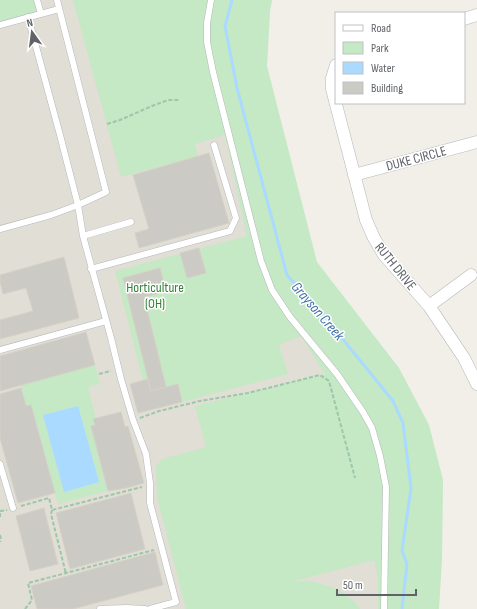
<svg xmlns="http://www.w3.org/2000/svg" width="477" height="609" viewBox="0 0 477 609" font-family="'Sofia Sans Condensed',sans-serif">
<rect width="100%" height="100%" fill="#f1efe8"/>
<path fill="#e1ded6" d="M0,0H218L266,256L383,405L390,609H0Z"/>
<path fill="#c5e8c5" d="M0,0H37L41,14L0,25Z
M73,0H272L270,12L267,66L317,262L399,368L429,425L443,480L442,560L439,609H378V577L374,560L291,582L311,581L338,589L356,603L360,609H186L157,497L156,467L162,459L206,447L195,406L325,374L301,336L279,345L288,374L182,402L178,384L151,391L148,379L143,380L115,271L247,236L225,135L195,144L198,156L121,177Z
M95,365L100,384L88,387L96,419L94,420L95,425L92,426L108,491L58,504L31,405L26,406L21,388V385Z"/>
<path fill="#aadaff" d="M78,406L99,482L64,492L43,415Z"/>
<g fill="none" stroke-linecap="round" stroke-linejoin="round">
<path stroke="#aadaff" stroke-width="3" d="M232,0L225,26L237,88L287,275L324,316L393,401L403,423L411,488L402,551L407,564L402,609"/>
</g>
<path fill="#cccac5" stroke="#d6d1c6" d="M209,153L229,223L139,248L135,233L149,229L133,175Z
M199,248L206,273L187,278L180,253Z
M64,257L79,318L0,339V320L33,311L26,288L3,294L0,282V275Z
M160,268L166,292L144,297L166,387L151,391L123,278Z
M86,332L95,365L0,391V356Z
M148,379L151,391L178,384L182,402L138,413L130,384Z
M21,388L26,406L31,405L55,493L18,503L0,438V394Z
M121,412L125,427L128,426L144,483L126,488L108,491L91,426L95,425L93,419Z
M131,493L145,549L70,569L56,513Z
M44,508L58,564L30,571L16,516Z
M155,552L163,585L73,609H37L31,586Z"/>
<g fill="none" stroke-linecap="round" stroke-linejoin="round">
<g stroke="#b5b8bc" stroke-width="7">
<path id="lane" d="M37,0L41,14
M211,0L207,23V42L213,72L261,261L272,290L290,317L337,374L363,412L372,428L380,456L386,487L384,609
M28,17L60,135L78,205L83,236L111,338L121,379L133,420L146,454L150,483V503L176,602L150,609
M0,25L59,9
M0,229L51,215L78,205L106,192L57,0
M83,236L131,222
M91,269L230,231L236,218L214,145
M0,350L106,321
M0,464L13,508
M100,609L126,608L145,609"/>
</g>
<g stroke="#b5b8bc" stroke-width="13">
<path id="street" d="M464,19L477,15
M336,65L332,78V89L366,220L374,238L384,255L429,306L464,358L477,384
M354,175L477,142
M429,306L471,275"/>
</g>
<path stroke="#9cc7a9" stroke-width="2" stroke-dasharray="4 2" stroke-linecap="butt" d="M107,124L120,120L152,106L168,100H179
M99,374L111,371
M140,418L159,411L200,401L248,393L320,375L329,381L355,478
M21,506L49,498L52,510L142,487
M52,510L51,514L66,574
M0,511L7,510
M0,513V517
M0,535L1,539L0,542
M25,609L32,600L28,583L154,550"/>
<use href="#lane" stroke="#fff" stroke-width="6"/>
<use href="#street" stroke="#fff" stroke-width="12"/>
</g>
<g text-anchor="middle" stroke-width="3" stroke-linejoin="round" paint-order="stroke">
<g font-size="14" fill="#5f6368" stroke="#fff">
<text transform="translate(416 158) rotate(-15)" y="5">DUKE CIRCLE</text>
<text transform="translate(396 266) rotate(51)" y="5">RUTH DRIVE</text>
</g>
<g font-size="14" fill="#348238" stroke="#fff">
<text x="155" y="292">Horticulture<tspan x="155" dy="16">(OH)</tspan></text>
</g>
<g font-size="15" font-style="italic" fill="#4174aa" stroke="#fff">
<text transform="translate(318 311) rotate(49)" y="5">Grayson Creek</text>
</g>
</g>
<rect x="335" y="12" width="130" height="92" fill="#ffffff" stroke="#bfc1c3"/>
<rect x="343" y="25" width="20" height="6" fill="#ffffff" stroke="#bfc1c3"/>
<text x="371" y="32" font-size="12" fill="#5f6368">Road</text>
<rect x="343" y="42" width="20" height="12" fill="#c5e8c5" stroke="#bfc1c3"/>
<text x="371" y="52" font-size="12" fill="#5f6368">Park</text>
<rect x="343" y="62" width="20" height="12" fill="#aadaff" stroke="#bfc1c3"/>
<text x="371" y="72" font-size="12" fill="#5f6368">Water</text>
<rect x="343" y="82" width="20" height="12" fill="#cccac5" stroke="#bfc1c3"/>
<text x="371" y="92" font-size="12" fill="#5f6368">Building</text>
<g transform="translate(32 32) rotate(346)" stroke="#ffffff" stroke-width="3" paint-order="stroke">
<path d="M0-3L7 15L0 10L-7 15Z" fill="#5f6368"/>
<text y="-6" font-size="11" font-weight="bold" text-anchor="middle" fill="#5f6368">N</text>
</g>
<path d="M337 589v6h79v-6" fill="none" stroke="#5f6368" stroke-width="2"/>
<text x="343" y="589" font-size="12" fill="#5f6368" stroke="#ffffff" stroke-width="3" paint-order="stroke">50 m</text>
</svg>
